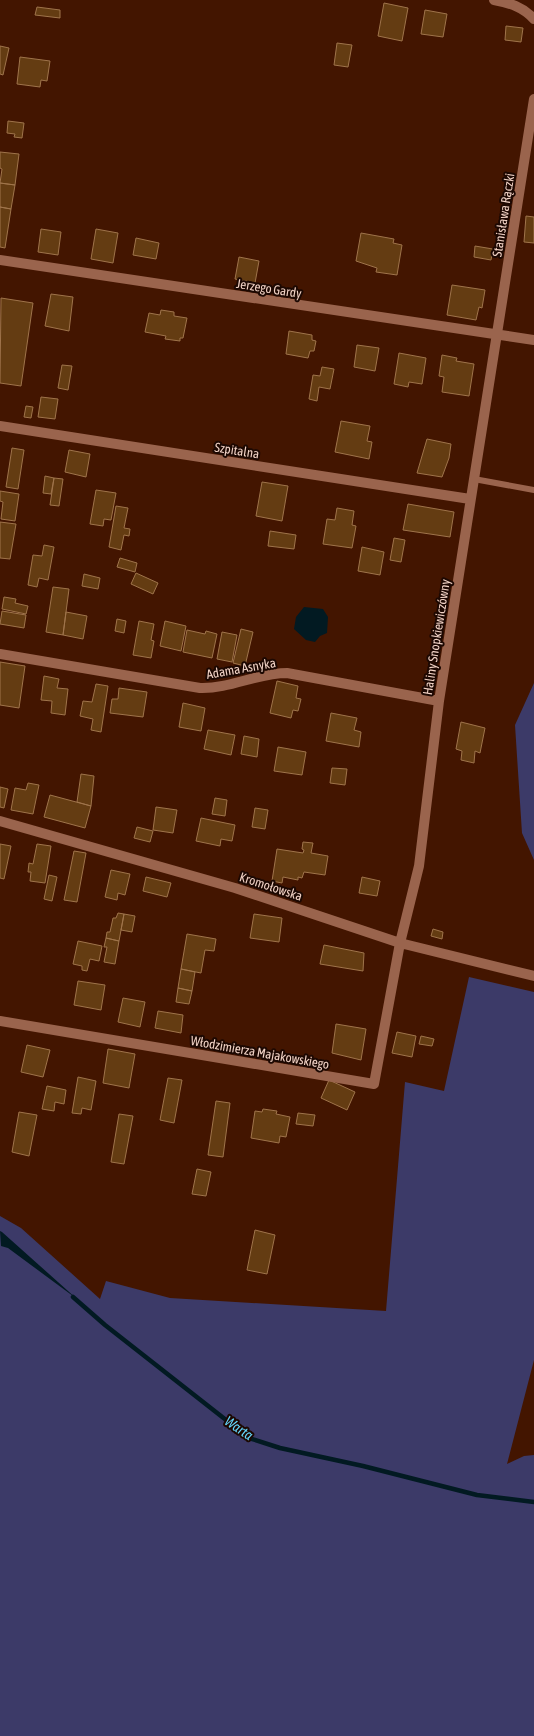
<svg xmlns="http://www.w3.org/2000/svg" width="534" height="1736" viewBox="0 0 534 1736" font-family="'Asap Condensed',sans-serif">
<rect width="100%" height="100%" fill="#431500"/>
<path fill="#3c3a68" d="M534,683V860L522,833L515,725Z
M469,977L534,992V1360L507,1464L524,1456L534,1455V1736H0V1216L21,1228L100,1299L106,1281L170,1298L386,1311L405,1082L444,1091Z"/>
<path fill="#021a22" d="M304,607L323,609L328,617L327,633L320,636L315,642L306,640L294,629L296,617Z
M0,1231L2,1232L77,1299L8,1248L1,1246Z"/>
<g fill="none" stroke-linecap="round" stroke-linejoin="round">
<path stroke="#021a22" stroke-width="4.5" d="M73,1297L105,1325L249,1438L280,1448L363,1466L477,1495L534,1502"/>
</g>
<path fill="#643c12" stroke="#9f744b" d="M384,3L408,8L402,41L378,36Z
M37,7L60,10V18L35,15Z
M425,10L447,14L443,37L421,34Z
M506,26L523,28L521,42L505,40Z
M337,43L352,45L348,67L334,65Z
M0,46L9,48L3,75L0,74Z
M20,57L50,61L47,81L41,80L40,87L17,84Z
M8,121L24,123L22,138L14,137L15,134L7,133Z
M0,152L19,154L15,185L0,183L2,169L0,168Z
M0,183L15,185L11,209L0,207Z
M0,207L11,209L5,248L0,247Z
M526,216L534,217V243L524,242Z
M41,229L61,232L58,255L38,252Z
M96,229L118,233L113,263L91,259Z
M361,233L394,239L393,243L402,245L397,275L376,272L377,268L356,261Z
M136,238L159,243L156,259L133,255Z
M475,246L493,249L491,260L474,257Z
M239,257L259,261L255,283L235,279Z
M452,285L485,290L482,308L479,307L476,320L447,315Z
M51,294L73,297L69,331L45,326Z
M1,298L33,303L21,386L0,383Z
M161,310L174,312V316L187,318L183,338H180V341L165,339L166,336L145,332L149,313L160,315Z
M289,331L312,335V340L316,341L314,351H310L308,358L286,354Z
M357,345L379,348L375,371L354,367Z
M399,353L426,358L422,384L409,382L408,387L394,384Z
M442,355L457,358L456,361L474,364L469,396L442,392L444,377L439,376Z
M62,365L72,366L68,390L58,388Z
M322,367L334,369L330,389L319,387L317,401L309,399L313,375L320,376Z
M41,397L58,399L55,419L38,417Z
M26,406L33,407L31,418L24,417Z
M341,421L370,426L367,441L372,442L369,459L335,452Z
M427,439L451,444L449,458L442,477L417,473Z
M12,448L24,450L18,489L6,487Z
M69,450L90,454L86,477L65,472Z
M45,476L54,478L51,494L43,493Z
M54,478L63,479L59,506L50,505Z
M262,482L288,486L282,521L256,516Z
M96,490L116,493L111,520L104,519L103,526L90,524Z
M0,491L19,494L15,521L1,519L3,502L0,501Z
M408,504L454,512L450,537L403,530Z
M116,506L128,508L124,528L130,529L129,536L124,535L121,550L109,547Z
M337,508L354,511L352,525L356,526L352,548L323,544L327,519L335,520Z
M0,522L16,524L10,559L0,558Z
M270,531L296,535L294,549L268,546Z
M394,538L405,540L401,562L390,560Z
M44,545L54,547L48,580L39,578L37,587L28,585L33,555L42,556Z
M362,547L384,552L380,575L358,571Z
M120,558L137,563L135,572L117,567Z
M136,573L158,583L153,594L131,584Z
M84,574L100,578L98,589L82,586Z
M53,587L69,589L63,635L46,632Z
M4,597L16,599L15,603L28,606L26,614L2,609Z
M2,611L26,615L24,628L0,624Z
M66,612L87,616L83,639L63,635Z
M117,619L126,621L124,633L115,631Z
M139,621L154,624L151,640L154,641L151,658L133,655Z
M165,621L186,626L181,651L160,646Z
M241,629L253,632L245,666L233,663Z
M187,630L205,634L206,631L217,634L212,658L183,652Z
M222,632L237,635L232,662L217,659Z
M0,662L25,666L19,708L0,705Z
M44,676L59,679L57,688L68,689L65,715L51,713L52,701L41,700Z
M277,681L298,686L296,698L301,699L298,711L293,710L291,718L270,713Z
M96,684L108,686L101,732L91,730L93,719L80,716L83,701L92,702Z
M119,688L147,692L143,717L110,713L112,699H118Z
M183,703L205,708L201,731L179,727Z
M331,713L357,718L354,730L361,732L359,747L326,741Z
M461,722L485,728L480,753L475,751L474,763L461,760L462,751L456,749Z
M208,730L235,735L231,755L204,749Z
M244,736L259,739L257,757L241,754Z
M278,747L306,752L302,775L274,771Z
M332,768L347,769L345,785L330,783Z
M81,774L94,776L91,806L77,802Z
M28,783L39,785L33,814L11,810L15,788L26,790Z
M0,787L8,789L4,808L0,807Z
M50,795L91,806L85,828L44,817Z
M215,798L227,800L225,816L212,814Z
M156,807L177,810L173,833L153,830Z
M255,808L268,810L265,829L252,827Z
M201,818L235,825L232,841L221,839L220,846L196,841Z
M137,827L153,831L150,842L134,838Z
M303,842L313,843L311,853L328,856L325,875L304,872L302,878L298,877V880L283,877L282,883L272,881L277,849L303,853L304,850L302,849Z
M0,844L11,846L4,879L0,878Z
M37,844L51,846L45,883L30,881L31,872H28L29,863L33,864Z
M74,851L86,853L77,902L64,900Z
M111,870L130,874L125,895L118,893L117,900L105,897Z
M49,875L57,877L52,901L44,899Z
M146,877L171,883L167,897L143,891Z
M362,877L380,881L377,896L359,893Z
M118,913L124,914L119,941L106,938L107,932H110L113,918H116Z
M124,914L135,916L132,932L121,930Z
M254,914L282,918L279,942L250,938Z
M433,929L443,932L442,939L431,936Z
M187,934L216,939L214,951L205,950L201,973L181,969Z
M106,938L119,941L115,964L104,962L107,947H104Z
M78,941L102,946L99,961L90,959L87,971L82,970V966L73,964Z
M324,945L364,953L363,971L320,964Z
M181,969L195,972L192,991L178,988Z
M78,981L105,985L101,1010L74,1005Z
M178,988L192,991L189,1004L176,1002Z
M123,998L145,1002L140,1027L118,1022Z
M158,1011L183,1015L181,1033L155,1028Z
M336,1024L366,1029L361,1060L332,1053Z
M397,1032L416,1036L412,1057L392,1053Z
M421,1036L434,1039L432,1046L419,1044Z
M27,1045L50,1050L43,1077L21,1072Z
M108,1049L135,1054L129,1088L103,1083Z
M78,1077L96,1081L91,1110L82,1108L81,1114L72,1113Z
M168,1078L182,1080L174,1123L160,1120Z
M329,1080L355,1092L347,1110L321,1098Z
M47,1086L66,1090L64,1104L55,1102L54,1111L42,1109Z
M216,1101L230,1103L223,1157L208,1155Z
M263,1109L277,1111L276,1114L290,1117L286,1137L280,1136L279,1143L251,1138L255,1111L262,1112Z
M19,1112L37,1115L29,1156L12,1152Z
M298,1113L315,1115L313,1126L296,1124Z
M119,1114L133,1116L124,1164L111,1162Z
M197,1169L211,1172L206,1196L192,1194Z
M255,1230L275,1235L267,1274L247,1270Z"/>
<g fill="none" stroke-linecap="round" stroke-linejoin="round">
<path stroke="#9a644d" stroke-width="6" d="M474,479L534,490"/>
<path stroke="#9a644d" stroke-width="10" d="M494,0C510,3 523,7 534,19
M0,260L534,340
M0,426L470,499
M0,654L200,688C230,689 257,673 287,673L439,701
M0,821L235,888L400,943L534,976
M0,1021L374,1084L400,943L419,866L439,701L534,99"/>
</g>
<g text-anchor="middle" stroke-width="4" stroke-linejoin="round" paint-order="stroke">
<g font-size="13" fill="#f2d3c6" stroke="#1c0802">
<text transform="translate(503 215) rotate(-81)" y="5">Stanisława Rączki</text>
<text transform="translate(269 288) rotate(9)" y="5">Jerzego Gardy</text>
<text transform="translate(237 450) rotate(9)" y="5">Szpitalna</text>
<text transform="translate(436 637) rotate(-81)" y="5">Haliny Snopkiewiczówny</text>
<text transform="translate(241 668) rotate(-10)" y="5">Adama Asnyka</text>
<text transform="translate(271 886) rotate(18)" y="5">Kromołowska</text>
<text transform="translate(260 1052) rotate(10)" y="5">Włodzimierza Majakowskiego</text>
</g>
<g font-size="14" font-style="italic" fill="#65d7fe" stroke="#1c0802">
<text transform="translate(239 1428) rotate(34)" y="5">Warta</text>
</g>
</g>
</svg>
